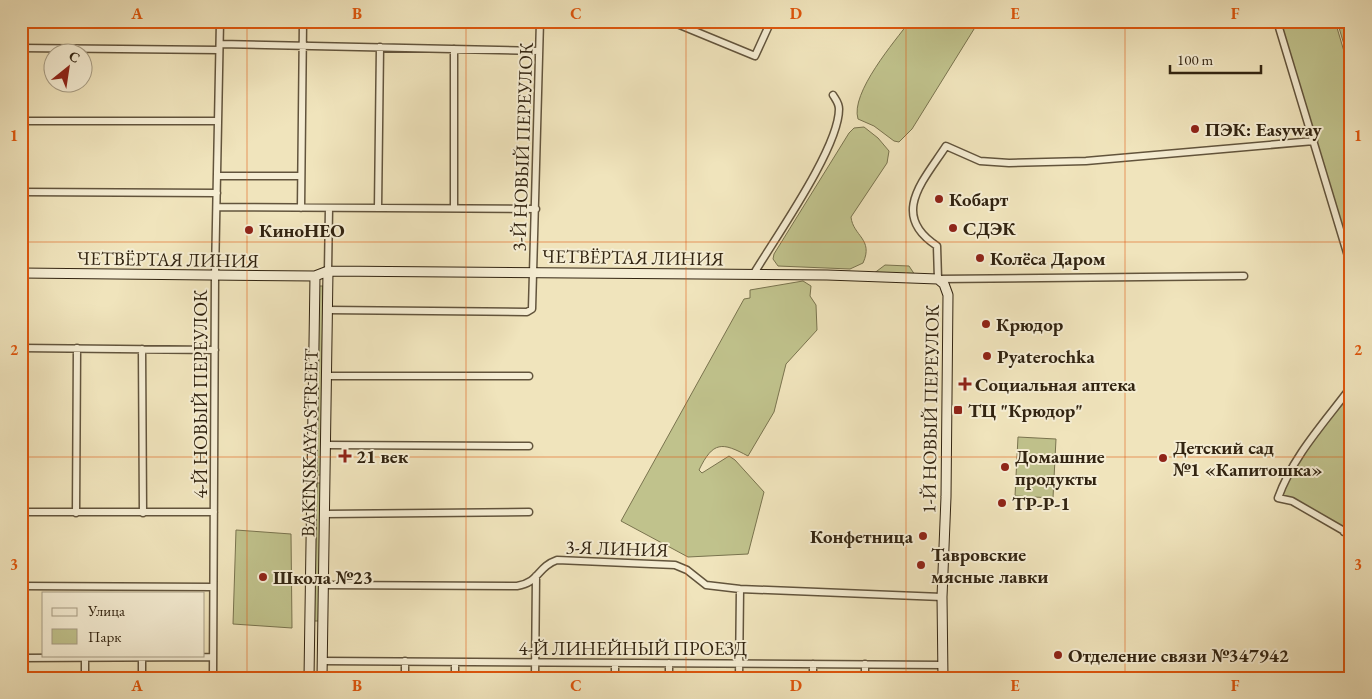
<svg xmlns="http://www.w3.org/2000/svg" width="1372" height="699" viewBox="0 0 1372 699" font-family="'EB Garamond',serif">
<rect width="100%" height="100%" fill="#f0e4bc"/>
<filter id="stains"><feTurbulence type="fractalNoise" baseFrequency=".004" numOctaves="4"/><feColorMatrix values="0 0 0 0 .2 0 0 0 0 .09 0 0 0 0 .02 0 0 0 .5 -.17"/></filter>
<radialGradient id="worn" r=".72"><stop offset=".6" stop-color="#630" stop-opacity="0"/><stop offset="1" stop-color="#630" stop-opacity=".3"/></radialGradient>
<path fill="#c0c28c" stroke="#79734e" d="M910,21H979L912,129L899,142L894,141L874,126L858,119C850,93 895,41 910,21Z
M1280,21H1335L1351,75V266Z
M1337,21H1351V68Z
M864,127L878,138L889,151L887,163L851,217C853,236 874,239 863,263L850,269L778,266L773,259L774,254L849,133L854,128Z
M885,265L909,266L915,275L873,274Z
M803,281L811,286L810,296L816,305L817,330L786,364L774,412L748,456C722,442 713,441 699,470L702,473L729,456L735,460L764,492L748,554L688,557L621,521L744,299L750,298V290Z
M318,286H323L321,475H316Z
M1351,388V534L1279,497L1294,463Z
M1018,437L1056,439L1053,498L1015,496Z
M316,483H321L319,621H314Z
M236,530L291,534L292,628L233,624Z"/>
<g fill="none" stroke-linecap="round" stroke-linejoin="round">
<g stroke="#62543c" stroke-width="9">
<path id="street" d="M670,21L755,56L771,21
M1277,21L1351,266
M220,44L539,51
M21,48L219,50
M454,49V208
M21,121H218
M217,176H301
M21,192L217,193
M217,207L536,209
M301,208L303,21
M378,208L380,47
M328,271L329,208
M753,275C775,238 839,148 839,109C839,103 836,100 833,95
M1244,276L938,279L937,246C889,215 924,180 946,146L980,161L1009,163L1086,161L1314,141
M327,310L527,312L532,309L540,21
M21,348L215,350
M142,349L143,513
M326,376H529
M1351,387C1324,423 1293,456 1278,498L1292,501L1351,535
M326,445L529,446
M21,512H214
M76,513L77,348
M325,514L529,512
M1344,532L1351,522
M323,585L517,586C540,582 537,567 557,560L675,565L687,570L706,585L740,589L942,597
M21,586L213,587
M21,658L213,657
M85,658V678
M322,661L943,665
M142,678V658
M213,678L215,275L220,21
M405,678V661
M455,678V662
M535,678L536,576
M615,678V663
M669,678V663
M739,678L740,589
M813,678V664
M865,678V664"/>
</g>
<g stroke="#322411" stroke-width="11">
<path id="secondary" d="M21,273L315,276L328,271L827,275L938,279L944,284L948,295L946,497L942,597L943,678
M309,678L315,276
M322,678L328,271"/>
</g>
<use href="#street" stroke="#f5edd3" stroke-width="6"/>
<use href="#secondary" stroke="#f5edd3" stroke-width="9"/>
</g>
<path fill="none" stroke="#df560c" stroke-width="1" stroke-opacity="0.55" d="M247,21V678M466,21V678M686,21V678M906,21V678M1125,21V678M21,242H1351M21,457H1351"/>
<g fill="#8f2418" stroke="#f5edd3" stroke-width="2">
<circle cx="1195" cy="129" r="5"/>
<circle cx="939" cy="199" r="5"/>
<circle cx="953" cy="228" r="5"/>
<circle cx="249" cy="230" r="5"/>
<circle cx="980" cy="258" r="5"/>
<circle cx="986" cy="324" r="5"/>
<circle cx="987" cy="356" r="5"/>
<path d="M962.5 376.5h5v5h5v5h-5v5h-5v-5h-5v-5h5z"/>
<rect x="953" y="405" width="10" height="10" rx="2.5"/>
<path d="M342.5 448.5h5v5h5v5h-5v5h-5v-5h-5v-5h5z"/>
<circle cx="1163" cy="458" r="5"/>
<circle cx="1005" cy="467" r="5"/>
<circle cx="1002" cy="503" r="5"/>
<circle cx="923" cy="536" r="5"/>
<circle cx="921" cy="565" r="5"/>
<circle cx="263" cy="577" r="5"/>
<circle cx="1058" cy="655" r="5"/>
</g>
<g text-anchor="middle" stroke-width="4" stroke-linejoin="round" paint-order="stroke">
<g font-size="19" font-weight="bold" fill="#322411" stroke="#f5edd3" text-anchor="start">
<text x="1205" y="136">ПЭК: Easyway</text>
<text x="949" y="206">Кобарт</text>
<text x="963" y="235">СДЭК</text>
<text x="259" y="237">КиноНЕО</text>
<text x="990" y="265">Колёса Даром</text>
<text x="996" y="331">Крюдор</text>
<text x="997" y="363">Pyaterochka</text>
<text x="975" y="391">Социальная аптека</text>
<text x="968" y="417">ТЦ "Крюдор"</text>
<text x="1173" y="454">Детский сад<tspan x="1173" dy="22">№1 «Капитошка»</tspan></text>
<text x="356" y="463">21 век</text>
<text x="1015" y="463">Домашние<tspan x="1015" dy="22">продукты</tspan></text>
<text x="1012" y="510">ТР-Р-1</text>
<text x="913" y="543" text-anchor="end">Конфетница</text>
<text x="931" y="561">Тавровские<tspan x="931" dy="22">мясные лавки</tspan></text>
<text x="273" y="584">Школа №23</text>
<text x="1068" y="662">Отделение связи №347942</text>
</g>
<g font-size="19" fill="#322411" stroke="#f5edd3">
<text transform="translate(522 147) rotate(-88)" y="7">3-Й НОВЫЙ ПЕРЕУЛОК</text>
<text transform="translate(633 257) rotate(1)" y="7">ЧЕТВЁРТАЯ ЛИНИЯ</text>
<text transform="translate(168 259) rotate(1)" y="7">ЧЕТВЁРТАЯ ЛИНИЯ</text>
<text transform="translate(200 394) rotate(-90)" y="7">4-Й НОВЫЙ ПЕРЕУЛОК</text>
<text transform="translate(930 409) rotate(-89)" y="7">1-Й НОВЫЙ ПЕРЕУЛОК</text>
<text transform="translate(309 443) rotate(-89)" y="7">BAKINSKAYA STREET</text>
<text transform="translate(617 548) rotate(2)" y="7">3-Я ЛИНИЯ</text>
<text x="633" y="655">4-Й ЛИНЕЙНЫЙ ПРОЕЗД</text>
</g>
</g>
<rect width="1372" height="699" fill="none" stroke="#f0e4bc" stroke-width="55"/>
<rect x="42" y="592" width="162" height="65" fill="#f5edd3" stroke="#a79d85"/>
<rect x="52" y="608" width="25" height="8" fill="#f5edd3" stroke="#a79d85"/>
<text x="88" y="616" font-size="15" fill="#322411">Улица</text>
<rect x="52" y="629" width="25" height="15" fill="#c0c28c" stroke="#a79d85"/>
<text x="88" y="642" font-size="15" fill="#322411">Парк</text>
<g transform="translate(68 68) rotate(30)"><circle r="24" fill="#f5edd3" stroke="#a79d85"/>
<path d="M0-4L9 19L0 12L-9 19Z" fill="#8f2418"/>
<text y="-8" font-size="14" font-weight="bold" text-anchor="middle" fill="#322411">С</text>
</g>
<path d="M1170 65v8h91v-8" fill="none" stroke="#322411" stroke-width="2.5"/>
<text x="1177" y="65" font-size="15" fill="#322411" stroke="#f5edd3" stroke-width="4" paint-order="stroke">100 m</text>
<rect x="28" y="28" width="1316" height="644" fill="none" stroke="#df560c" stroke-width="2"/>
<g font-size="16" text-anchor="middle" font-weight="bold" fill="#df560c">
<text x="137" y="19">A</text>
<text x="357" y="19">B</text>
<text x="576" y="19">C</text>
<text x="796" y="19">D</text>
<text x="1015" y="19">E</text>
<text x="1235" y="19">F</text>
<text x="14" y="141">1</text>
<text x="1358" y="141">1</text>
<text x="14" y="355">2</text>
<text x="1358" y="355">2</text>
<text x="14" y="570">3</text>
<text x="1358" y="570">3</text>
<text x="137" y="691">A</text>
<text x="357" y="691">B</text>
<text x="576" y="691">C</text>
<text x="796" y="691">D</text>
<text x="1015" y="691">E</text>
<text x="1235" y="691">F</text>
</g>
<rect width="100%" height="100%" filter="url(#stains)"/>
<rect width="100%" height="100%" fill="url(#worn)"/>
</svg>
